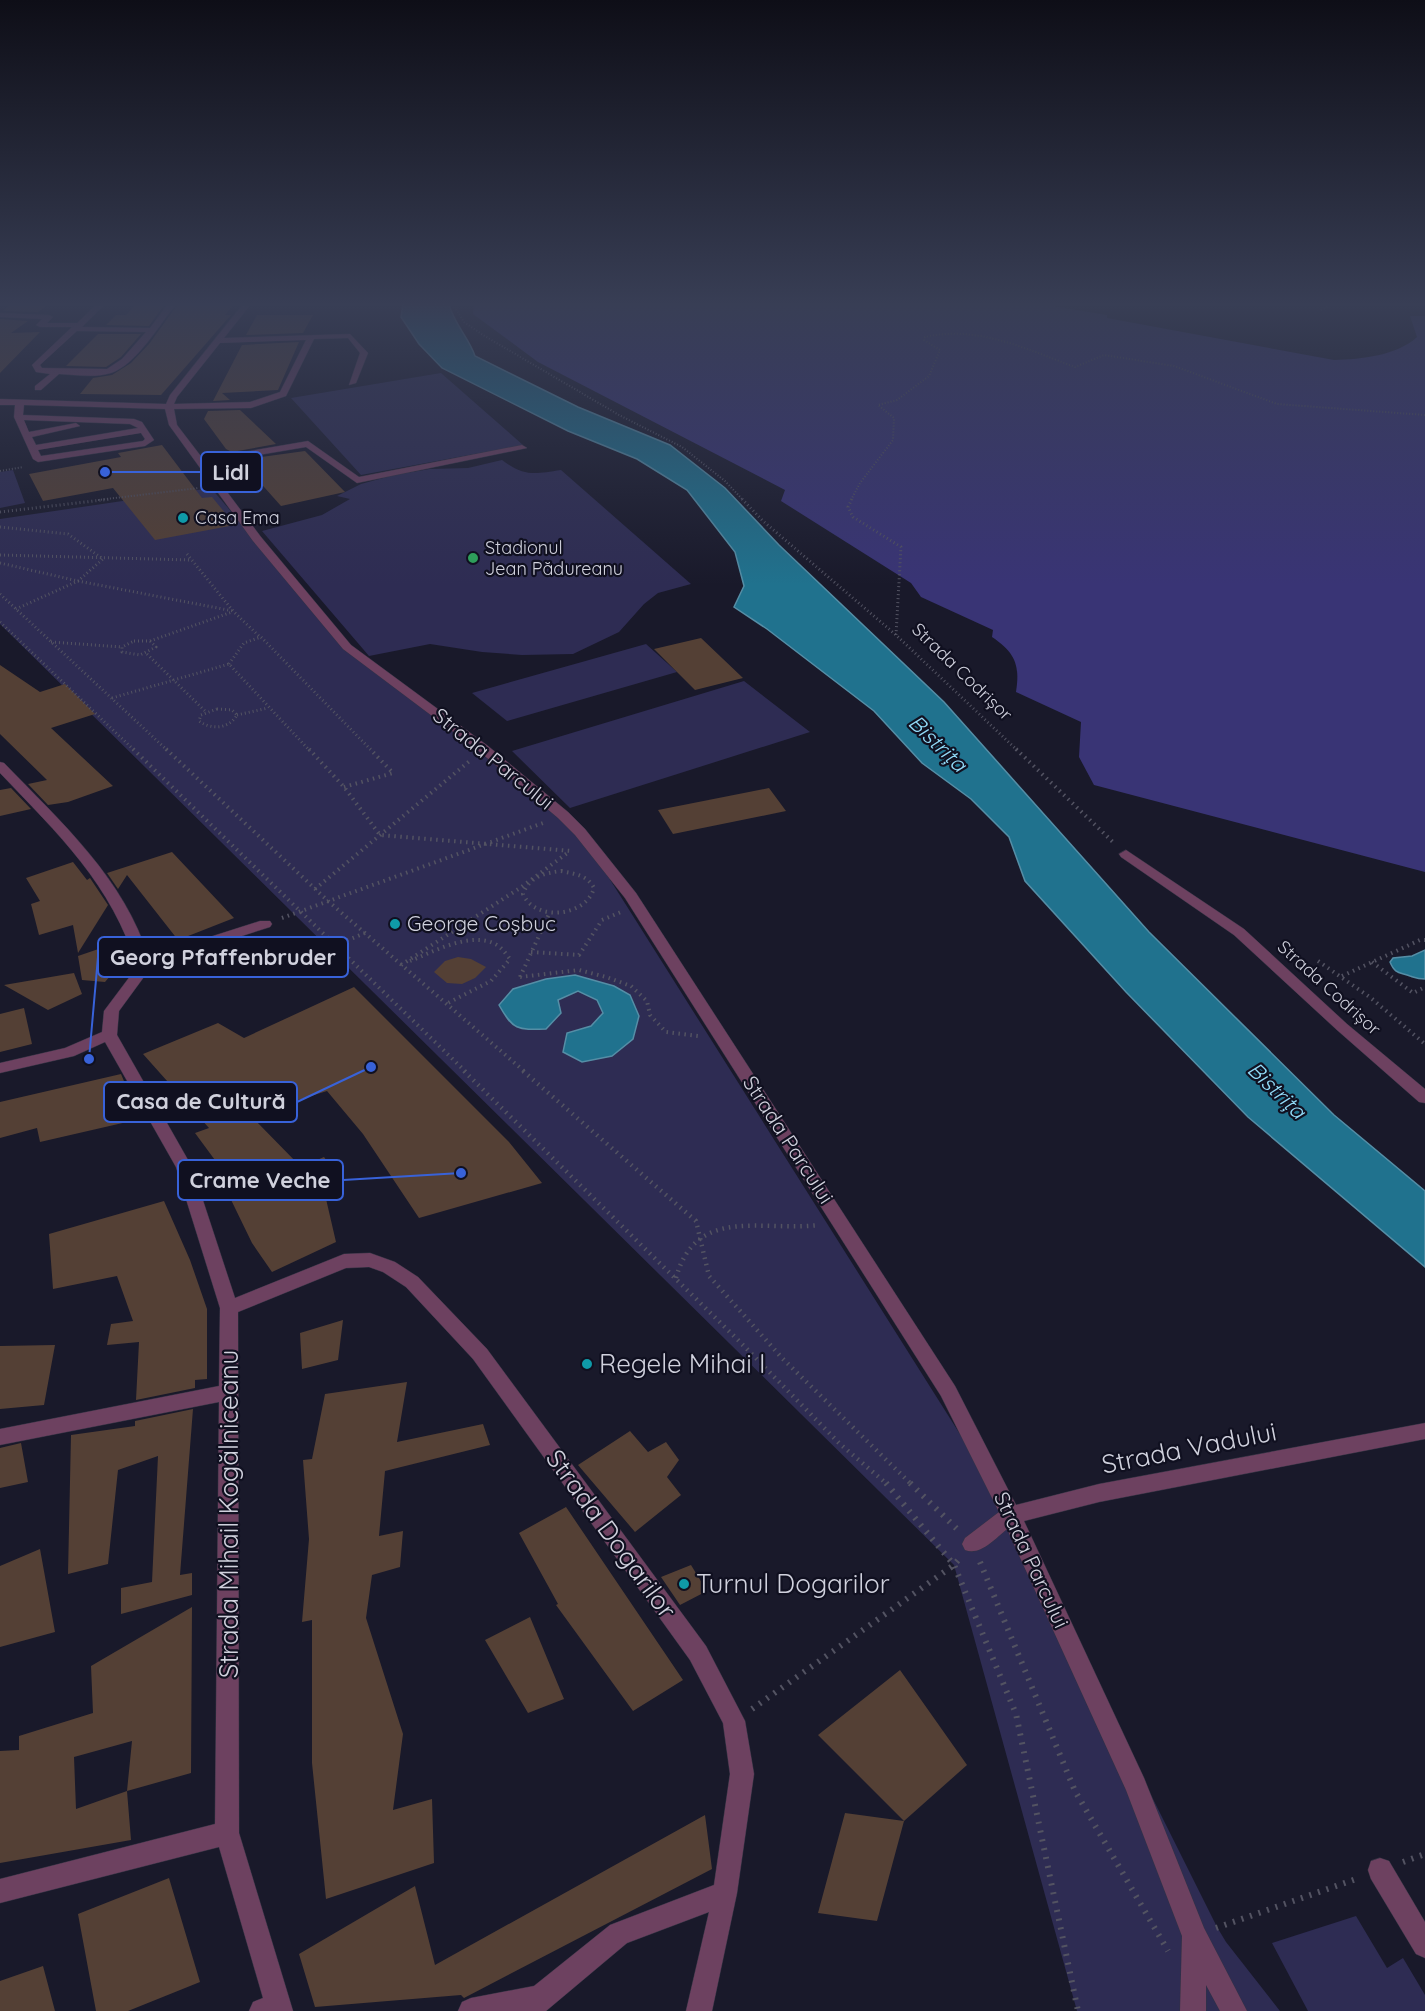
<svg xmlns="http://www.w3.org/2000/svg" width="1425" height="2011" viewBox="0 0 1425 2011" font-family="Quicksand,sans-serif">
<rect width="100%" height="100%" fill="#19192a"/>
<path fill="#2e2c53" d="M441,373L523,445L361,475L291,398Z
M502,460C525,477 534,474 561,470L691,584L658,593L644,604L619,632L573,654L522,655L482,652L430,644L369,656L262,531L322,515L350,499L337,496L361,484L394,475L430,469L468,468Z
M13,470L25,503L0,508V472Z
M211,488L347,647L580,832L1011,1515L1217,1927L1226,1942L1280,2011H1077L954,1565L0,624V519Z
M646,644L677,672L507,721L472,693Z
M744,681L810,732L570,808L512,751Z
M1356,1916L1387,1968L1403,1958L1425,1995V2011H1308L1272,1943Z"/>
<path fill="#393475" d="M474,304H1040L1107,315V318L1334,360C1362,359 1396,356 1417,337L1410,316H1425V872L1094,785L1079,757L1081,722L1016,692C1020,666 1016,653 992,637L993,630L921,597L911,583L781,501L785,490L538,362L473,314Z"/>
<path fill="#20728e" stroke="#558ea6" stroke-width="1.5" d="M403,304H449C454,324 469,338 475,356L578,407L670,445L725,488L779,545L944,702L1149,932L1334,1115L1425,1191V1267L1248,1117L1126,992L1025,881L1009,837L971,799L922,763L874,711L767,629L734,607L744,586L735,552L687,490L637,459L568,431L442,368L419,344L401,317Z
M1425,950V979C1418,979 1416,978 1410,976C1399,972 1395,974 1390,962L1393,958L1412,956Z
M575,975L614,986L630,995L639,1016L633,1039L612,1056L582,1062L563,1052L567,1033L591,1026L603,1013L597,1000L578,991L558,1000L561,1013L546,1029C517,1030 513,1030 499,1005L513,989L546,979Z"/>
<path fill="#544035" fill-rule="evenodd" d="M10,304H49L38,312L3,311Z
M136,304H165L149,326L106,325L116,315H126Z
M178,304H234L225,315H231L161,395L80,394L93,378L112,375L131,363L149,344Z
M257,315H313L303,333L246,335Z
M0,319L28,321L11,333L40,332L0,373Z
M98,334H141L121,357L106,367L66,366Z
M299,342L278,390L222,393L230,400L213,401L242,345Z
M240,410L276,444L232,452L226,449L204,419L208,411Z
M162,445L202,498L212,497L235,525L155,540L113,488L43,501L29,474L121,457L118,453Z
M305,451L345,492L281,506L240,460Z
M701,638L743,678L695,690L654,649Z
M0,665L40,692L65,684L95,714L51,728L113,786L68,802L48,805L28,784L47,780L0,734Z
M11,788L31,809L0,816V790Z
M769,788L786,811L673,834L658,810Z
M172,852L234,918L178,940L127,875L118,889L107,873Z
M73,862L87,880L90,878L108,905L78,953L73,925L39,935L31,904L40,901L26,878Z
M116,943L122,962L105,982L82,980L78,956Z
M458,957L471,959L486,967L475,978L462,984L447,983L434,972L445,961Z
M74,973L82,994L48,1010L4,985Z
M354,987L509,1142L542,1183L419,1218L363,1134L327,1091L250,1115L301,1167L324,1157L338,1177L323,1186L336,1242L272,1272L252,1243L218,1173L223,1171L195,1133L209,1128L143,1054L218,1023L244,1038Z
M24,1008L32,1044L0,1052V1014Z
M121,1074L140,1119L40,1142L37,1128L0,1138V1102Z
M164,1201L190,1260L207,1309V1379L195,1380V1388L136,1400L139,1342L107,1345L111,1324L133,1321L117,1276L53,1289L49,1234Z
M343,1320L338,1360L302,1369L300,1333Z
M55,1345L44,1405L0,1409V1346Z
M407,1382L397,1442L483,1424L490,1445L385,1471L379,1536L403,1531L400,1567L372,1575L366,1618L403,1734L393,1810L432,1799L434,1863L326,1899L312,1763V1620L302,1622L309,1539L303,1460L312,1459L325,1394Z
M193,1409L180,1575L192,1573V1595L121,1614V1588L152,1582L158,1456L118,1470L108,1564L68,1574L71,1435L135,1426V1421Z
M630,1431L648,1452L666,1442L679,1460L667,1477L681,1495L635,1532L578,1465Z
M21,1443L28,1482L0,1488V1448Z
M566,1507L683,1680L633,1711L556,1605L558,1604L519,1533Z
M40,1549L55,1632L0,1647V1566Z
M691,1565L707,1591L680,1605L661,1577Z
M192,1607L191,1773L127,1791L131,1840L0,1863V1751L19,1750V1736L93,1713L91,1666ZM132,1741L127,1791L76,1809L74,1757Z
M530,1617L564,1699L528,1713L485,1640Z
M900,1670L967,1765L904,1821L818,1735Z
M845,1813L904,1821L877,1921L818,1913Z
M705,1815L712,1869L464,1998L461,1995L315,2007L299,1954L415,1886L435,1965Z
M169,1878L200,1982L128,2011H96L78,1914Z
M43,1966L55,2011H0V1981Z"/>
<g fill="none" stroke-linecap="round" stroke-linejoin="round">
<g stroke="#333343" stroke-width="1">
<path id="minor" d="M97,304H105L82,327L150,328L168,304H176C160,324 136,365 111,373C95,378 76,375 59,374L41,390H35V386L50,374L36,372L32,365L72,327H40L36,325L42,319L0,317V313L49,315L53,317L47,323H77ZM77,331L146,332L122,359L107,369L42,368L40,365Z
M243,304H251L224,338L350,334L368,353L356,383L349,385L360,353L348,338L314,339L286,396L251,408L174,409L177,425L203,459L308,441L359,477L522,445L527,448L357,483L306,447L206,464L261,537L351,645L488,746L568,812L585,829L636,893L955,1386L1016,1505L1099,1484L1425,1423V1439L1099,1502L1024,1521L1144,1778L1204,1928L1247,2011H1220L1206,1985V2011H1180L1182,1936L1126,1790L1007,1529C995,1539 980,1556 965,1550L962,1544L965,1538L999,1512L941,1396L625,898L575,835L558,818L480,752L343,649L253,541L169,425L165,409L24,405L23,415L134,419L142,422L154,440L145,446L38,462L33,459L14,417L15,405H0V399L166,404L170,395ZM306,340L280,392L250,402L174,404L177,397L220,343ZM24,420L130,424L138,428L36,445L32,437L80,426L76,423L29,432ZM141,433L145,439L143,441L41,456L38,450Z
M0,762L4,763C61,822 125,879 149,959L166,951L260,921H270L272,924L270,927L176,957L149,970L119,1011L117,1035L192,1167L235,1298L344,1254L370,1253L395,1262L418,1277L487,1349L706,1646L745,1721L754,1774L737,1893L712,2011H686L709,1912L627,1943L546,2011H458L462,2002L471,1998L534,1986L610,1925L714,1885L730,1774L723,1723L690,1660L473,1359L406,1287L383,1272L369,1267L346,1268L238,1312L239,1833L293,2011H249L253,2002L263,1998L219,1847L0,1903V1879L215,1824L219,1402L0,1445V1429L219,1386L220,1308L176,1167L105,1042L74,1056L0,1073V1063L65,1048L102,1032L104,1011L137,967C112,884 58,834 0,773Z
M1126,850L1244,929L1347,1024L1425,1089V1103L1419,1102L1337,1030L1234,935L1121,857L1119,854Z
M1380,1858L1389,1861L1425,1922V1958L1416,1954L1371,1879L1368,1870L1371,1861Z"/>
</g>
<path stroke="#535362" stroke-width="2" stroke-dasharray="1 2" stroke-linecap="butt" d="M453,304L464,322L483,335L619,415L682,447L725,481L743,500
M1321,310L1333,304
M0,471L23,467
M98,500L199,488
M851,500L860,483L893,440L894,418L878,405L897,400L929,376L940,350L924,340L925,337C978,325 1026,349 1075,367L1104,355L1174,366L1277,404L1425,415"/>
<path stroke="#535362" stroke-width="3" stroke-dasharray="1 3" stroke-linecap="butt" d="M742,499L763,521L896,635L1018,751
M852,499L848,507L853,517L901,547L896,635
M0,512L111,499
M0,527L68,534L103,559L78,581L16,609
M187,554L233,611L260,637
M0,555L191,560
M0,563L78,581L233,611
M0,594L168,751
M0,622L135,751
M134,641H150L156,647L140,655L122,652V647Z
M150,641L232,612
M51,642L122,647
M147,654L206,712
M229,664L244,643L261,637L372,751
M112,698L229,664L310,751
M217,709L232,710L237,715C229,729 211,730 199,721L201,715Z
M237,715L268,708"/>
<path stroke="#535362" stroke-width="4" stroke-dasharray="1.5 4.5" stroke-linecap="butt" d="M133,749L466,1072
M166,749L328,901L525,1072
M309,749L344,787L380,835L571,851
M1016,749L1115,844
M344,787L393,773L370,749
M561,871C575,874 587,875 594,888C586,917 535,922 523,894C529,877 544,873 561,871Z
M315,889L472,759
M282,918L543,823
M336,945L365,933
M531,952L579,955L602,920L621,912
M410,961C433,952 472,930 497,945C502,948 506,954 510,959L491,981L446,1004
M1318,961L1371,998L1425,1044
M1372,962L1413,993L1425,987
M401,965L520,888L570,851
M1342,976L1420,940H1425
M520,977L579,970L606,977L631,986L647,1001L650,1015L666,1032L698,1036
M520,977L550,912"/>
<path stroke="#535362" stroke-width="4.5" stroke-dasharray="1.5 5" stroke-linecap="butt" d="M464,1071L738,1340L840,1444L887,1484
M523,1071L696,1221L709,1276L782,1358L911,1484
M676,1278C696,1205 762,1232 819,1225"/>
<path stroke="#535362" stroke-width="6" stroke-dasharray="2 7" stroke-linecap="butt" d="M886,1483L954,1565L1016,1714L1078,2011
M910,1483L957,1529
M980,1562L1075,1791L1168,1951
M752,1709L954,1565L959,1559
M1403,1862L1425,1854
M1216,1928L1359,1878"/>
<use href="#minor" fill="#6d4160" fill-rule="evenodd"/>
</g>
<linearGradient id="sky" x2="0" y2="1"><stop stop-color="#0e0e17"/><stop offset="0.52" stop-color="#383e55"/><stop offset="1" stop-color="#383e55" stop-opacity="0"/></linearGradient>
<rect width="1425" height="585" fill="url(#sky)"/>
<g fill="#0f9aa8" stroke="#101020" stroke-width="2">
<circle cx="183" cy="518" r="6"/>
<circle cx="395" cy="924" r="6"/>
<circle cx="587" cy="1364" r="6"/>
<circle cx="684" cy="1584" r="6"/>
</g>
<circle fill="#2e9e5b" stroke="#101020" stroke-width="2" cx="473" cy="558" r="6"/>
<g text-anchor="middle" stroke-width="4.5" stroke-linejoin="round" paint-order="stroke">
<g font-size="18" fill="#d0d1dd" stroke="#101020" text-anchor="start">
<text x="195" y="524">Casa Ema</text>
<text x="485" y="554">Stadionul<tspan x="485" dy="21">Jean Pădureanu</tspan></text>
</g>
<g font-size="18" fill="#d0d1dd" stroke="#101020">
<text transform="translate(962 672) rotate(44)" y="6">Strada Codrișor</text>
<text transform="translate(1329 988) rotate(42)" y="6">Strada Codrișor</text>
</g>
<g font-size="21" fill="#d0d1dd" stroke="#101020">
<text transform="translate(493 759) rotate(39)" y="7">Strada Parcului</text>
<text transform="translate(788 1140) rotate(57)" y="7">Strada Parcului</text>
<text transform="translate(1031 1560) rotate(65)" y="7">Strada Parcului</text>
</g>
<g font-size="21" fill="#d0d1dd" stroke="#101020" text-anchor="start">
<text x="407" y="931">George Coșbuc</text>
</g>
<g font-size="22" font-style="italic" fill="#92dbf8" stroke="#101020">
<text transform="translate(938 743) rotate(44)" y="8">Bistrița</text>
<text transform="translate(1277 1090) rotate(44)" y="8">Bistrița</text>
</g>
<g font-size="26" fill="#d0d1dd" stroke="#101020" text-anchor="start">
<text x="599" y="1373">Regele Mihai I</text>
<text x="696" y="1593">Turnul Dogarilor</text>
</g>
<g font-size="26" fill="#d0d1dd" stroke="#101020">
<text transform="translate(1189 1448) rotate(-11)" y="9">Strada Vadului</text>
<text transform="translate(229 1514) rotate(-90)" y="9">Strada Mihail Kogălniceanu</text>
<text transform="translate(611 1534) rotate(54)" y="9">Strada Dogarilor</text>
</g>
</g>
<path fill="none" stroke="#3862d9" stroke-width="2" d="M105 472L201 472M89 1059L98 957M371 1067L297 1102M461 1173L343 1180"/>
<g fill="#3862d9" stroke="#101020" stroke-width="2">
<circle cx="105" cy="472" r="6"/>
<circle cx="89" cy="1059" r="6"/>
<circle cx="371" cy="1067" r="6"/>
<circle cx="461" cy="1173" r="6"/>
</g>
<g fill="#101020" stroke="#3862d9" stroke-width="2">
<rect x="201" y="452" width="61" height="40" rx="6"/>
<rect x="98" y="937" width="250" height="40" rx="6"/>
<rect x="104" y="1082" width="193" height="40" rx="6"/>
<rect x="178" y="1160" width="165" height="40" rx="6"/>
</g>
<g font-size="22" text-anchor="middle" font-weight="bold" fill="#d0d1dd">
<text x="231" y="480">Lidl</text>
<text x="223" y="965">Georg Pfaffenbruder</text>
<text x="201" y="1109">Casa de Cultură</text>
<text x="260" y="1188">Crame Veche</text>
</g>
</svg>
